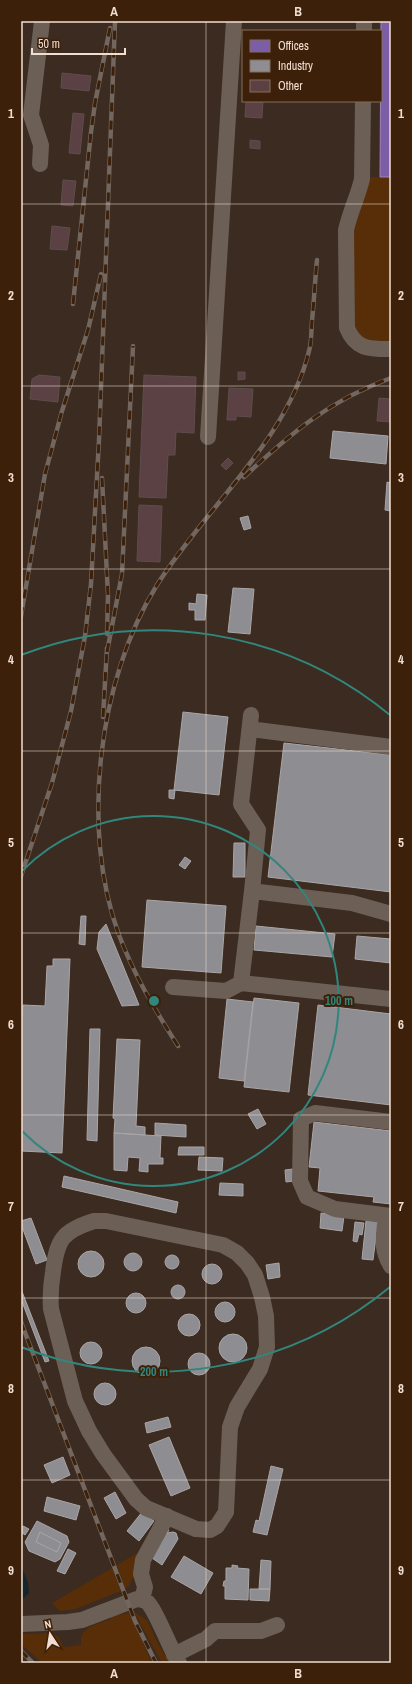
<svg xmlns="http://www.w3.org/2000/svg" width="412" height="1684" viewBox="0 0 412 1684" font-family="'Archivo Narrow',sans-serif">
<rect width="100%" height="100%" fill="#3b2b20"/>
<path fill="#582e08" d="M370,177H391V342C372,341 362,343 354,324V223Z
M137,1553H141L134,1569V1577L131,1580L130,1585L125,1589L117,1565Z
M112,1568L121,1591L75,1609L60,1611L52,1603Z
M134,1612L147,1620L157,1642L170,1663H162Z
M129,1613L152,1663H42L21,1644V1634L49,1633L59,1637L63,1647L81,1645C79,1626 96,1625 111,1619V1616Z"/>
<path fill="#16242c" d="M21,1565L28,1583L29,1593L21,1601Z"/>
<path fill="#7b5ea7" stroke="#9f84b4" d="M381,21H391V177H380Z"/>
<path fill="#8d8d92" stroke="#aba5a5" d="M333,431L388,436L386,464L330,458Z
M387,482L391,483V511L385,510Z
M248,516L251,528L244,530L240,518Z
M233,588L254,589L250,634L228,632Z
M197,594L207,595L205,620H195V610H189V603L196,604Z
M183,712L228,717L219,795L174,790Z
M284,743L391,755V892L268,877Z
M169,790H175L174,799L169,798Z
M234,843H245V877H233Z
M185,857L191,861L185,869L179,865Z
M147,900L226,906L221,973L142,967Z
M81,916H86L85,945L79,944Z
M106,924L139,1005L122,1006L97,949L99,932Z
M256,926L335,934L332,957L254,950Z
M357,936L391,939V963L355,959Z
M53,959H70L62,1153L21,1151V1025L23,1005L45,1006L47,966H53Z
M254,998L299,1003L289,1092L244,1087Z
M227,999L253,1002L244,1081L219,1078Z
M318,1005L391,1014V1105L308,1095Z
M90,1029H100L97,1141L87,1140Z
M117,1039L140,1040L136,1126L145,1127V1135L114,1133L115,1119L113,1118Z
M258,1109L266,1124L257,1129L248,1114Z
M314,1122L391,1131V1204L373,1202L374,1197L318,1191L320,1168L309,1167Z
M155,1123L186,1125V1137L155,1135Z
M114,1133L161,1136L160,1158H163V1164H148V1172L139,1171L140,1158L128,1157L127,1171L114,1170Z
M179,1147H204V1155H178Z
M199,1157L223,1158L222,1171L198,1170Z
M293,1169L294,1181L286,1182L285,1170Z
M64,1176L178,1202L176,1213L62,1187Z
M220,1183L243,1184V1196L219,1195Z
M321,1213L344,1216L342,1231L320,1228Z
M31,1218L47,1260L36,1264L21,1224V1221Z
M366,1221L378,1222L373,1260L362,1259Z
M355,1222L364,1223L362,1235L359,1234L357,1242L353,1241Z
M78 1264a13 13 0 1 1 26 0a13 13 0 1 1-26 0Z
M124 1262a9 9 0 1 1 18 0a9 9 0 1 1-18 0Z
M165 1262a7 7 0 1 1 14 0a7 7 0 1 1-14 0Z
M279,1263L280,1277L268,1279L266,1265Z
M202 1274a10 10 0 1 1 20 0a10 10 0 1 1-20 0Z
M171 1292a7 7 0 1 1 14 0a7 7 0 1 1-14 0Z
M21,1289L49,1361L45,1362L21,1299Z
M126 1303a10 10 0 1 1 20 0a10 10 0 1 1-20 0Z
M215 1312a10 10 0 1 1 20 0a10 10 0 1 1-20 0Z
M178 1325a11 11 0 1 1 22 0a11 11 0 1 1-22 0Z
M219 1348a14 14 0 1 1 28 0a14 14 0 1 1-28 0Z
M80 1353a11 11 0 1 1 22 0a11 11 0 1 1-22 0Z
M132 1361a14 14 0 1 1 28 0a14 14 0 1 1-28 0Z
M188 1364a11 11 0 1 1 22 0a11 11 0 1 1-22 0Z
M94 1394a11 11 0 1 1 22 0a11 11 0 1 1-22 0Z
M168,1417L171,1427L147,1433L145,1423Z
M169,1437L190,1488L171,1496L149,1445Z
M63,1457L70,1475L52,1483L44,1465Z
M271,1466L283,1469L267,1535L253,1532L256,1520L259,1521Z
M115,1492L126,1513L116,1519L104,1498Z
M47,1497L80,1506L76,1520L44,1511Z
M142,1512L154,1521L139,1541L127,1531Z
M37,1521L67,1536L69,1542L60,1559L55,1562L29,1551L25,1542Z
M23,1526L29,1529L25,1535L21,1532Z
M167,1529L169,1530L167,1533L173,1532L176,1533L178,1539L162,1565L152,1558Z
M40,1532L61,1543L57,1552L36,1542Z
M68,1549L76,1553L65,1574L57,1571Z
M184,1556L213,1573L201,1594L171,1577Z
M261,1560L271,1561L270,1589H259Z
M232,1565L238,1566L237,1568L249,1569L248,1600L225,1599V1586H223L224,1581H226V1568H232Z
M250,1589H270L269,1601L250,1600Z"/>
<path fill="#5b4044" stroke="#5d4e4c" d="M62,73L91,76L89,91L61,88Z
M246,101H263L262,118L245,117Z
M73,113L84,114L80,154L69,153Z
M250,140L260,141V149L250,148Z
M63,180L76,181L73,206L61,205Z
M52,226L70,228L67,250L50,249Z
M238,372H245V379L238,380Z
M39,375L60,377L58,402L30,399L32,379Z
M144,375L196,377L194,433L176,432L175,455H168L166,498L139,497Z
M229,388L253,389L251,417L236,416V420H227Z
M379,398L391,399V422L377,421Z
M228,458L233,463L226,470L221,465Z
M139,505L162,506L160,562L137,561Z"/>
<g fill="none" stroke-linecap="round" stroke-linejoin="round">
<path stroke="#6b5f56" stroke-width="16" d="M364,31V21
M363,101L362,179C358,196 350,212 346,230L347,328C356,350 370,349 391,349
M40,164L41,145L31,115L42,21
M208,437L234,21
M251,715L241,804L258,830L252,891L352,903L391,914
M250,729L391,747
M241,983L252,891
M173,987L226,991L241,983L391,999
M391,1122L315,1113L301,1119L300,1181L307,1197L335,1209L391,1216
M386,1216C384,1236 380,1248 391,1266
M94,1221H106L223,1245L237,1253L247,1263L255,1275L262,1297L266,1316L267,1347L260,1369L237,1407L230,1427L226,1512L217,1526L210,1530L196,1529L146,1508L136,1499L103,1454L89,1431L75,1401L51,1309C50,1296 51,1284 53,1272C57,1240 62,1231 94,1221Z
M142,1600L145,1587L141,1574L143,1560L167,1516
M21,1624L68,1622L82,1620L137,1599C140,1599 144,1600 146,1601C155,1607 171,1651 179,1663
M174,1655L206,1639L215,1631H261L277,1625"/>
<g stroke="#72665e" stroke-width="4.5">
<path id="rail" d="M73,304L91,132L95,103L110,28
M244,477C291,433 330,400 391,378
M102,478L108,595L107,634
M21,616L45,474L62,411L88,330L101,274
M107,652L122,574L133,346
M103,717L107,648
M21,876L52,783L71,711L85,636L91,584L99,440L115,21
M178,1046C155,1010 134,975 119,935C80,830 98,679 157,585C205,508 287,441 309,351C312,341 311,331 312,321C314,301 315,280 317,260
M21,1322L135,1621L156,1663
M21,1651L33,1663"/>
</g>
<use href="#rail" stroke="#3c2009" stroke-width="3" stroke-dasharray="9" stroke-linecap="butt"/>
</g>
<path fill="none" stroke="#f2ded1" stroke-width="1" stroke-opacity="0.55" d="M206,21V1663M21,204H391M21,386H391M21,569H391M21,751H391M21,933H391M21,1115H391M21,1298H391M21,1480H391"/>
<g fill="none" stroke="#31867d" stroke-width="2">
<path d="M22 871A185 185 0 1 1 22 1131"/>
<path d="M390 1287A371 371 0 0 1 21 1347M21 655A371 371 0 0 1 390 715"/>
</g>
<circle cx="154" cy="1001" r="6" fill="#31867d" stroke="#3c2009" stroke-width="2"/>
<g font-size="12" text-anchor="middle" font-weight="bold" fill="#31867d" stroke="#3c2009" stroke-width="4" stroke-linejoin="round" paint-order="stroke">
<text x="339" y="1005">100 m</text>
<text x="154" y="1376">200 m</text>
</g>
<rect width="412" height="1684" fill="none" stroke="#3c2009" stroke-width="44"/>
<rect x="242" y="30" width="140" height="72" fill="#3c2009" stroke="#856c59"/>
<rect x="250" y="40" width="20" height="12" fill="#7b5ea7" stroke="#856c59"/>
<text x="278" y="50" font-size="12" fill="#f2ded1">Offices</text>
<rect x="250" y="60" width="20" height="12" fill="#8d8d92" stroke="#856c59"/>
<text x="278" y="70" font-size="12" fill="#f2ded1">Industry</text>
<rect x="250" y="80" width="20" height="12" fill="#5b4044" stroke="#856c59"/>
<text x="278" y="90" font-size="12" fill="#f2ded1">Other</text>
<g transform="translate(50 1634) rotate(348)" stroke="#3c2009" stroke-width="3" paint-order="stroke">
<path d="M0-3L7 15L0 10L-7 15Z" fill="#f2ded1"/>
<text y="-6" font-size="11" font-weight="bold" text-anchor="middle" fill="#f2ded1">N</text>
</g>
<path d="M32 48v6h93v-6" fill="none" stroke="#f2ded1" stroke-width="2"/>
<text x="38" y="48" font-size="12" fill="#f2ded1" stroke="#3c2009" stroke-width="3" paint-order="stroke">50 m</text>
<rect x="22" y="22" width="368" height="1640" fill="none" stroke="#f2ded1" stroke-width="1.5"/>
<g font-size="13" text-anchor="middle" font-weight="bold" fill="#f2ded1">
<text x="114" y="16">A</text>
<text x="298" y="16">B</text>
<text x="11" y="118">1</text>
<text x="401" y="118">1</text>
<text x="11" y="300">2</text>
<text x="401" y="300">2</text>
<text x="11" y="482">3</text>
<text x="401" y="482">3</text>
<text x="11" y="664">4</text>
<text x="401" y="664">4</text>
<text x="11" y="847">5</text>
<text x="401" y="847">5</text>
<text x="11" y="1029">6</text>
<text x="401" y="1029">6</text>
<text x="11" y="1211">7</text>
<text x="401" y="1211">7</text>
<text x="11" y="1393">8</text>
<text x="401" y="1393">8</text>
<text x="11" y="1575">9</text>
<text x="401" y="1575">9</text>
<text x="114" y="1678">A</text>
<text x="298" y="1678">B</text>
</g>
</svg>
